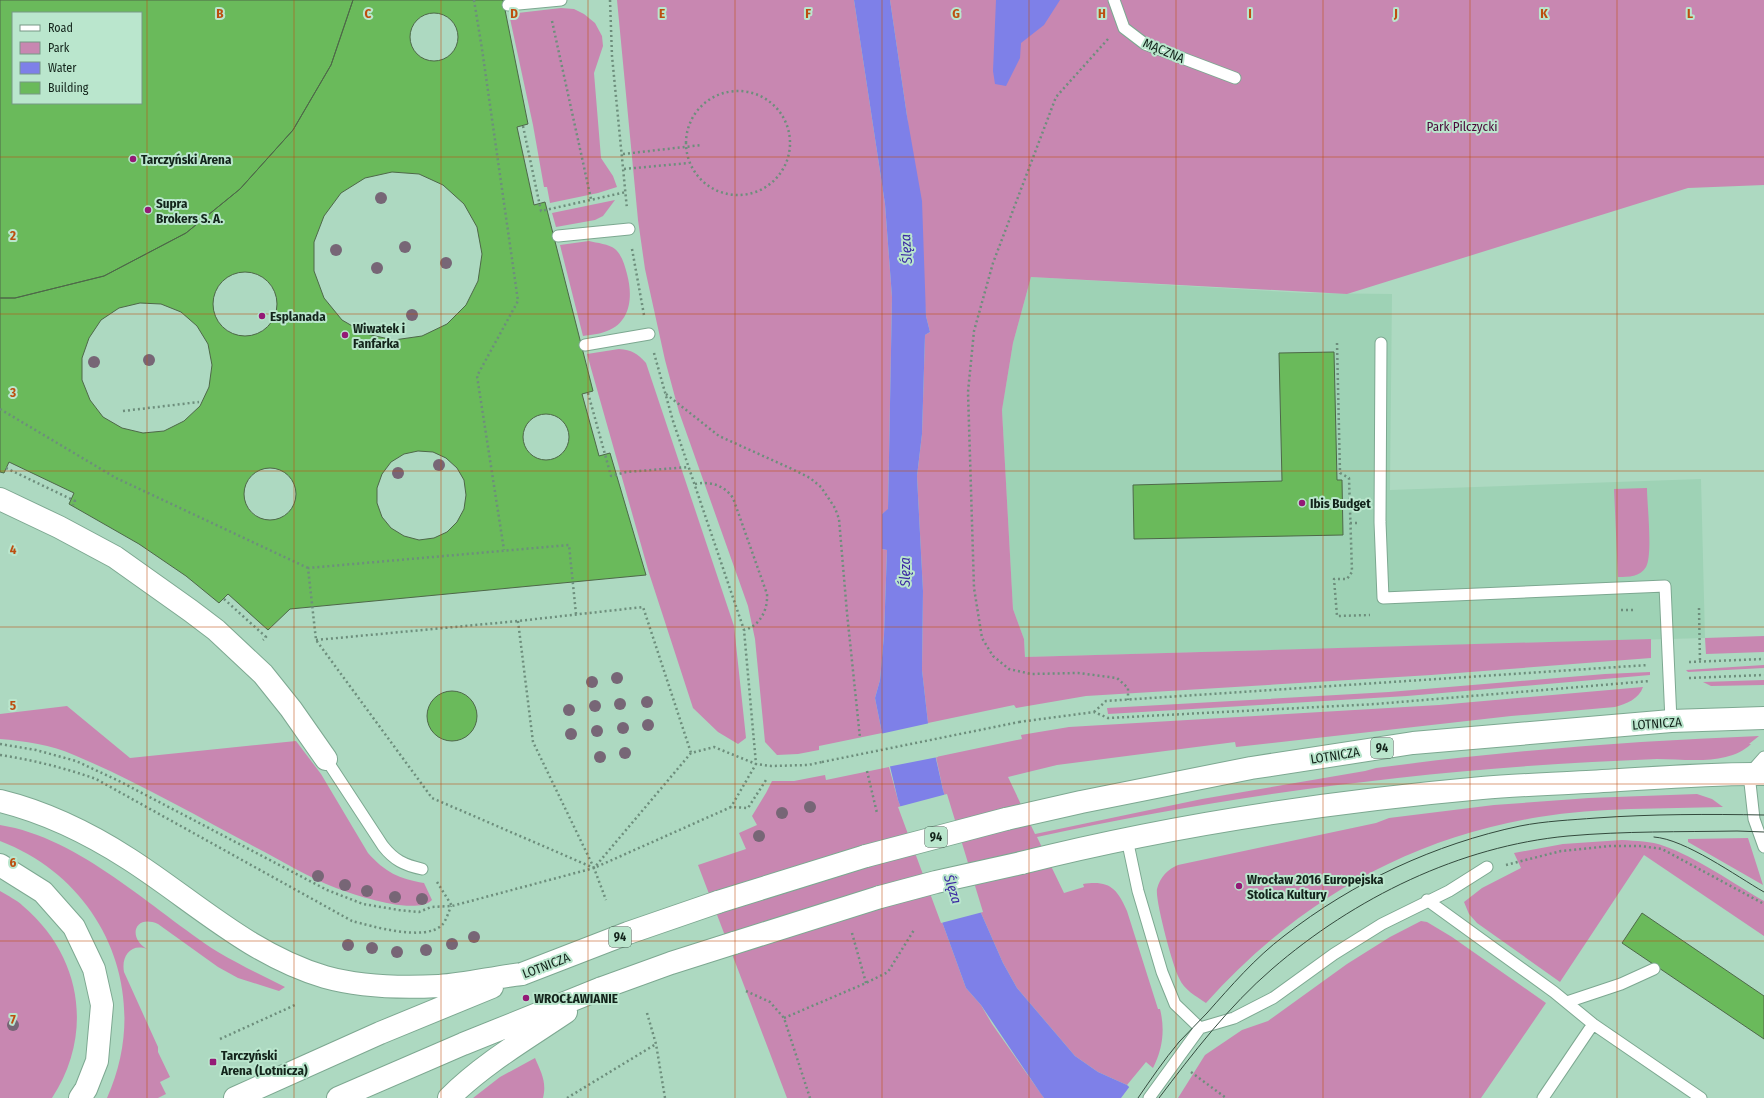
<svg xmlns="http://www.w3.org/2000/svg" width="1764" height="1098" viewBox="0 0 1764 1098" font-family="'Fira Sans Condensed',sans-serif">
<rect width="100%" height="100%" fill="#add9c1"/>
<path fill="#9ed2b5" d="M1031,277L1305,293L1392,294L1390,490L1701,479L1705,638L1025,657L1024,639L1013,609L1002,410L1013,343Z"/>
<path fill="#c887b1" d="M617,0H854L885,204L892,297L888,510L882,514V549L887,550L884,635L880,680L875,698L882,733L819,746V750L798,754L777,755L765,742L755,639L748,606L679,412L665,360L645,269L638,220Z
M890,0H1764V185L1688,188L1347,294L1031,277L1013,343L1002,410L1013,609L1024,639L1025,657L1651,639V658L1431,675L1086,696L1016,708L1014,705L928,723L922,670L923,591L917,476L922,434L925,335L930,332L926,316L907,116Z
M561,8L574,9L584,14L595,23L602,36L603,46L594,73L601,158L613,176L617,187L598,193L550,203L547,187H544L533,125L509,14Z
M615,200L603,216L595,220L556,227L552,213Z
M589,241C597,243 609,244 615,249C622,255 625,266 627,274C633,296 631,322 607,331C600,334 590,335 583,336L560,245Z
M619,349C632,350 637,353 646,363L734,626L746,738L738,744L718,732L693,708L649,573L587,354Z
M1647,488C1647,504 1653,555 1646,567C1640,577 1629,577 1618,577L1614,489Z
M1764,636V652L1706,654L1705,638Z
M1764,665V668L1688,672L1686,670Z
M1650,672V675L1407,696L1108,714L1107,708L1389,692L1605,674Z
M1764,680V685L1711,686L1703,682Z
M1643,687C1639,699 1626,704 1615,707L1511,716L1236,747L1235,742L1057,765L1008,777L1035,834L1202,799L1365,771L1376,768C1503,751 1630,741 1759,736L1749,744H1751C1728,766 1687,759 1657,759C1635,760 1613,761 1592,762C1405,772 1220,797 1037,837L1064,893L1084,887L1083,884C1109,880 1117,888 1127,911L1158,1009H1160C1165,1029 1163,1049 1153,1068L1146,1062L1127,1085L1098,1072L1075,1056L1017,988L1003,963L981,913L943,790L936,757L1022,739L1021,735L1069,727L1439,705Z
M67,706L130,758L296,741L321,774L368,853C385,872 399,879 424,883L432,900C416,916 355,895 336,888C308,877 282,861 255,847C195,815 136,781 74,755C52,745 24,741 0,739V714Z
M889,767L898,800L966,988L981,1005L992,1024L1044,1098H787L698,865L746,849L739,833L757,825L752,816L766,793L772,781H794L825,775L826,780Z
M1697,794L1712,799L1723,807C1662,809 1599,807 1539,817C1405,839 1296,903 1206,1003C1196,996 1184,990 1179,978C1173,967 1155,900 1157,889C1160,877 1168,869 1178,865L1376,823L1389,818L1494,805L1589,798Z
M0,825C81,838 151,909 218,952C240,965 263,976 285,987L279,991L238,978L218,967L158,924C135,914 127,937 147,949C131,943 121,956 124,972L158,1047V1052L170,1077L160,1082L166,1094L158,1098H107C153,996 105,881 0,841Z
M1748,838L1763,885L1688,842V839Z
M1622,840C1636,841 1651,841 1664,846C1696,857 1734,884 1764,901V936L1644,855L1560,982L1477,923L1469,914L1464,902L1482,888L1521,868L1514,853L1563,844Z
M0,891C8,896 17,900 23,906C82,956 94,1034 52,1098H0Z
M1421,921L1427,922L1452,937L1546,1003L1481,1098H1178L1205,1055L1242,1030L1268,1021L1347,964L1390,937Z
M535,1058C541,1072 547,1082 543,1098H473L500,1077Z"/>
<path fill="#7e80e8" d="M854,0H890L907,116L922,201L926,316L930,332L925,335L922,434L917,476L923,591L922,670L928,723L943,790L981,913L1003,963L1017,988L1075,1056L1098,1072L1127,1085L1141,1098H1044L1041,1094L981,1005L966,988L898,800L882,733L875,698L880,680L884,635L887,550L882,549V514L888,509L892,297L885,204Z
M996,0H1060L1044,25L1021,43L1020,58L1006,86L995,84L993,71Z"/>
<path fill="#add9c1" d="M930,723L938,757L887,767L880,734Z
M947,794L983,912L941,923L898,807Z
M1130,1086L1143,1096V1098H1121Z"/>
<path fill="#6aba5b" stroke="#4e6849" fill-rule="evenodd" d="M0,0H353L331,65L293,130L240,189L186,233L104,276L15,298H0ZM13,13H141V103H13Z
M353,0H503L528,124L517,127L534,205L545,202L593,391L582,394L599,456L610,453L646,575L290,609L268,630L228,594L219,603L186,576L139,544L69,504L74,493L9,462L4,473L0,472V298H15L104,276L186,233L240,189L293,130L331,65ZM392,172L419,174L443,185L464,204L477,227L482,254L478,281L466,305L447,324L422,336L394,340L366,334L342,320L324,298L314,271V242L324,216L341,193L365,178ZM140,303L161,304L181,312L197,326L208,344L212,365L209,387L200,406L184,421L164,431L143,433L122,428L103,417L90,400L82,380V358L89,338L101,320L119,308ZM418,451L433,452L446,458L457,468L464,480L466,495L464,509L457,522L447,532L434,538L419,540L404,536L391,528L382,517L377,503V488L382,474L391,462L404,454Z
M410 37a24 24 0 1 1 48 0a24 24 0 1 1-48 0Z
M213 304a32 32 0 1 1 64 0a32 32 0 1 1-64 0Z
M1334,352L1337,480H1342L1343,535L1134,539L1133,485L1282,481L1279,353Z
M523 437a23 23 0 1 1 46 0a23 23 0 1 1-46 0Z
M244 494a26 26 0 1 1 52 0a26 26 0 1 1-52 0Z
M427 716a25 25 0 1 1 50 0a25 25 0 1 1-50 0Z
M1642,913L1764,996V1039L1622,943Z"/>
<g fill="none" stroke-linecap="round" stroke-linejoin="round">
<g stroke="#7da891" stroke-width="13">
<path id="service" d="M1114,0L1124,28L1145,44L1235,78
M508,5L561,0
M558,236L629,229
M1381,343L1380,522L1383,598L1665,586L1671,721
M585,345L649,334
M1764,757L1749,774L1754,819L1764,847
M326,759L383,846C394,860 404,865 422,869
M1127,839L1138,891L1162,972L1175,1004L1200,1028
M1427,900L1554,992L1593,1024L1701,1098
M1567,1002L1621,984L1654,969
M1149,1098L1200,1028L1234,1018L1273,998L1334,954L1382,924L1449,891L1487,867
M1543,1098L1593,1024"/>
</g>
<g stroke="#7da891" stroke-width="24">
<path id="minor" d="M0,499L59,527L115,557L191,611L216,630L263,674L291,709L326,759"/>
</g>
<g stroke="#7da891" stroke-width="24">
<path id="primary" d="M0,801C45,812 90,834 129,859C193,900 250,955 325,977C361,987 402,988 439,986C467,984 495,977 522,974
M1006,819L1081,802L1251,768L1413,743L1671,721L1764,718
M1021,863C1172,825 1326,802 1482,788C1517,785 1552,784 1587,782C1646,779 1705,773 1764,774
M0,865L43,892L74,927L94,969L102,1005L97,1061L86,1089L80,1098
M718,902L866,856
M734,943L880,897
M235,1098L380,1033L492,987
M338,1098L463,1044L602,988
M449,1098C483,1064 526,1039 566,1012"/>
</g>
<path stroke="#6d8e7c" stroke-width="2.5" stroke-dasharray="2 3" stroke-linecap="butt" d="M474,0L482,49L518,301L477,376L504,550
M610,0L612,56L627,209
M552,21L591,199
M1108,39L1056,97L993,263L974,331L968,392L974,588L982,638L993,656L1009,669L1031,674L1078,673L1117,678L1128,688V700
M686 143a52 52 0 1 1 104 0a52 52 0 1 1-104 0Z
M523,126L541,211L626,192
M623,154L702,145
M624,169L689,163
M632,249L644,315
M1337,343L1340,473L1349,478L1352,572L1347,579H1334L1337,616L1370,615
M654,353L673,421L744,630L756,764L731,807
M588,393L611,476L626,472L689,467
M666,394L719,436L792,469L810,478L821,487L835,508L839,519L847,613L860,738
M0,409L116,478L308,568
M123,411L199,402
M6,468L75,501L73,505
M695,484C710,481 724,485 733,498L767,594C768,610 760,626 744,630
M1350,523H1360
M224,599L266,637L263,640
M1699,608L1700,662
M1621,610H1634
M576,614L569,545L308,568L316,640L432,798L594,868L606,900
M518,621L533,742L594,868L731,807L748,808L766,780
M316,640L518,621L643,607L691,753
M1689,662L1764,659
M1689,678L1764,675
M1094,712L1106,701L1648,665
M1019,722L1094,712L1108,718L1376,704L1650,681
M0,744L36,750L76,761L119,781L327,890L363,904L399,910L419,912L431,907L452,906L594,868L691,753L714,747L756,764L771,766L808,765L822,762
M0,755C33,760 65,768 96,779L352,921C371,926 425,942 442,925C446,921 449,911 451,906
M867,771L877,813
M1506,865L1561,851L1610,846H1641L1662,849L1764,904
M437,882L452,906
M852,933L866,983
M746,991L770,1002L784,1018L810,1098
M647,1013L656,1044L665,1098
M784,1018L866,983L888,972L914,930
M220,1039L295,1005
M1191,1072L1226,1098
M567,1098L656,1044"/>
<use href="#service" stroke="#fff" stroke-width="11"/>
<use href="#minor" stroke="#fff" stroke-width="22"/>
<use href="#primary" stroke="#fff" stroke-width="22"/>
<path stroke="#334a3d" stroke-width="1" d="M1654,837C1685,839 1736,876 1764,892
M1138,1098C1151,1079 1164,1060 1179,1042C1188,1032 1198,1023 1207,1013C1231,986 1255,958 1284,936C1353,882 1435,844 1520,826C1545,821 1571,820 1596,818C1652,814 1708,814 1764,815
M1159,1098C1193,1053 1229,1006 1272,969C1354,898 1460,846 1568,836C1624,831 1681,832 1737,831L1764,832"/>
<g stroke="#7da891" stroke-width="24" stroke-linecap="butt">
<path id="primary-bridge" d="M866,856L1006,819
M880,897L936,882L1021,863
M522,974L628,933L718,902
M602,988L671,963L734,943"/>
</g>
<path stroke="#6d8e7c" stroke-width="2.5" stroke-dasharray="2 3" stroke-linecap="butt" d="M822,762L1019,722"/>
<use href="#primary-bridge" stroke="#fff" stroke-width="22"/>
</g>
<g fill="#776676">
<circle cx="381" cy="198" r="6"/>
<circle cx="405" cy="247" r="6"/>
<circle cx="336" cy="250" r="6"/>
<circle cx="446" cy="263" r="6"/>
<circle cx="377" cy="268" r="6"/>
<circle cx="412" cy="315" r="6"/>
<circle cx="149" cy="360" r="6"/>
<circle cx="94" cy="362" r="6"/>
<circle cx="439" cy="465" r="6"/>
<circle cx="398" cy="473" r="6"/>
<circle cx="617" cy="678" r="6"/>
<circle cx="592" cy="682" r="6"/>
<circle cx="647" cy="702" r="6"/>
<circle cx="620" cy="704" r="6"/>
<circle cx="595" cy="706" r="6"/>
<circle cx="569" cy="710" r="6"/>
<circle cx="648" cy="725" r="6"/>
<circle cx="623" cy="728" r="6"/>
<circle cx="597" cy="731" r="6"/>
<circle cx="571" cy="734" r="6"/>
<circle cx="625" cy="753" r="6"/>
<circle cx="600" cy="757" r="6"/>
<circle cx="810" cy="807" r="6"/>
<circle cx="782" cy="813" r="6"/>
<circle cx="759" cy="836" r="6"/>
<circle cx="318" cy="876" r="6"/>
<circle cx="345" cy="885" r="6"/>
<circle cx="367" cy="891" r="6"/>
<circle cx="395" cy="897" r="6"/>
<circle cx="422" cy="899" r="6"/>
<circle cx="474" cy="937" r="6"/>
<circle cx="452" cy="944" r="6"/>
<circle cx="348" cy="945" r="6"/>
<circle cx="372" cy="948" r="6"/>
<circle cx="426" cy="950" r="6"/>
<circle cx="397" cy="952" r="6"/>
<circle cx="13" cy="1025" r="6"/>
</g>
<path fill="none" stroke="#bd4e0f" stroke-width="1" stroke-opacity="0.55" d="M147,0V1098M294,0V1098M441,0V1098M588,0V1098M735,0V1098M882,0V1098M1029,0V1098M1176,0V1098M1323,0V1098M1470,0V1098M1617,0V1098M0,157H1764M0,314H1764M0,471H1764M0,627H1764M0,784H1764M0,941H1764"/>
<g fill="#941a76" stroke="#bae6cd" stroke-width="1.5">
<circle cx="133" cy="159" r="4"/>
<circle cx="148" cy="210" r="4"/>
<circle cx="262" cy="316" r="4"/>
<circle cx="345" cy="335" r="4"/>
<circle cx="1302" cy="503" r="4"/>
<circle cx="1239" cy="886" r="4"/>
<circle cx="526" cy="998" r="4"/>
<rect x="209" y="1058" width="8" height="8" rx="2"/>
</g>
<g text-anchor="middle" stroke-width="4" stroke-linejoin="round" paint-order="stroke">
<g fill="#bae6cd" stroke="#455e50" stroke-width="1">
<rect x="1371" y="738" width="22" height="20" rx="3"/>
<rect x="925" y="827" width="22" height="20" rx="3"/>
<rect x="609" y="927" width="22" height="20" rx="3"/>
</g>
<g font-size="12" font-weight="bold" fill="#13241b">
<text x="1382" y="752">94</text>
<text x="936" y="841">94</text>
<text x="620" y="941">94</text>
</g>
<g font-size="13" fill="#13241b" stroke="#bae6cd">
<text transform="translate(1164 50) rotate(23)" y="5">MĄCZNA</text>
<text transform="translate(1657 723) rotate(-4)" y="5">LOTNICZA</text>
<text transform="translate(1335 755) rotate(-9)" y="5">LOTNICZA</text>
<text transform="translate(546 965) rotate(-21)" y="5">LOTNICZA</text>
</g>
<g font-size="13" fill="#4a0839" stroke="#bae6cd">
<text x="1462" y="131">Park Pilczycki</text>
</g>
<g font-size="13" font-weight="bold" fill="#13241b" stroke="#bae6cd" text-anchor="start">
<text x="141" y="164">Tarczyński Arena</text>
<text x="156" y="208">Supra<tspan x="156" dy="15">Brokers S. A.</tspan></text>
<text x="270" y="321">Esplanada</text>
<text x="353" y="333">Wiwatek i<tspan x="353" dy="15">Fanfarka</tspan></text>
<text x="1310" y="508">Ibis Budget</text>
<text x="1247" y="884">Wrocław 2016 Europejska<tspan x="1247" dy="15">Stolica Kultury</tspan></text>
<text x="534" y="1003">WROCŁAWIANIE</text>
<text x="221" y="1060">Tarczyński<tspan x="221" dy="15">Arena (Lotnicza)</tspan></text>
</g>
<g font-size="14" font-style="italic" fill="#3b28a2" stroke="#bae6cd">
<text transform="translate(906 249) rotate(-94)" y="5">Ślęza</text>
<text transform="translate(905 572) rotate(-90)" y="5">Ślęza</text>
<text transform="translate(953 889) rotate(72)" y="5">Ślęza</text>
</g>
</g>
<g font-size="13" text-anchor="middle" font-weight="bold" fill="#bd4e0f" stroke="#bae6cd" stroke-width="4" stroke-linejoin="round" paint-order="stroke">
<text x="220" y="18">B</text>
<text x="368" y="18">C</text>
<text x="514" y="18">D</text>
<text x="662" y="18">E</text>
<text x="808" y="18">F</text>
<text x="956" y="18">G</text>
<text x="1102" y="18">H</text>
<text x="1250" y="18">I</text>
<text x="1396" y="18">J</text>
<text x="1544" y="18">K</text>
<text x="1690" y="18">L</text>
<text x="13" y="240">2</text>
<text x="13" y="397">3</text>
<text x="13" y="554">4</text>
<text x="13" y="710">5</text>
<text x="13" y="867">6</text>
<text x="13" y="1024">7</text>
</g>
<rect x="12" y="12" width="130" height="92" fill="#bae6cd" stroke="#779886"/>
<rect x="20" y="25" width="20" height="6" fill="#ffffff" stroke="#779886"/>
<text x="48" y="32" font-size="12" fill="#13241b">Road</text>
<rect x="20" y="42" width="20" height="12" fill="#c887b1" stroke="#779886"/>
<text x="48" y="52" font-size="12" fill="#13241b">Park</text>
<rect x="20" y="62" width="20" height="12" fill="#7e80e8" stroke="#779886"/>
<text x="48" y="72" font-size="12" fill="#13241b">Water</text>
<rect x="20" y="82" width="20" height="12" fill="#6aba5b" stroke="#779886"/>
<text x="48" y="92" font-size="12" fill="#13241b">Building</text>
</svg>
